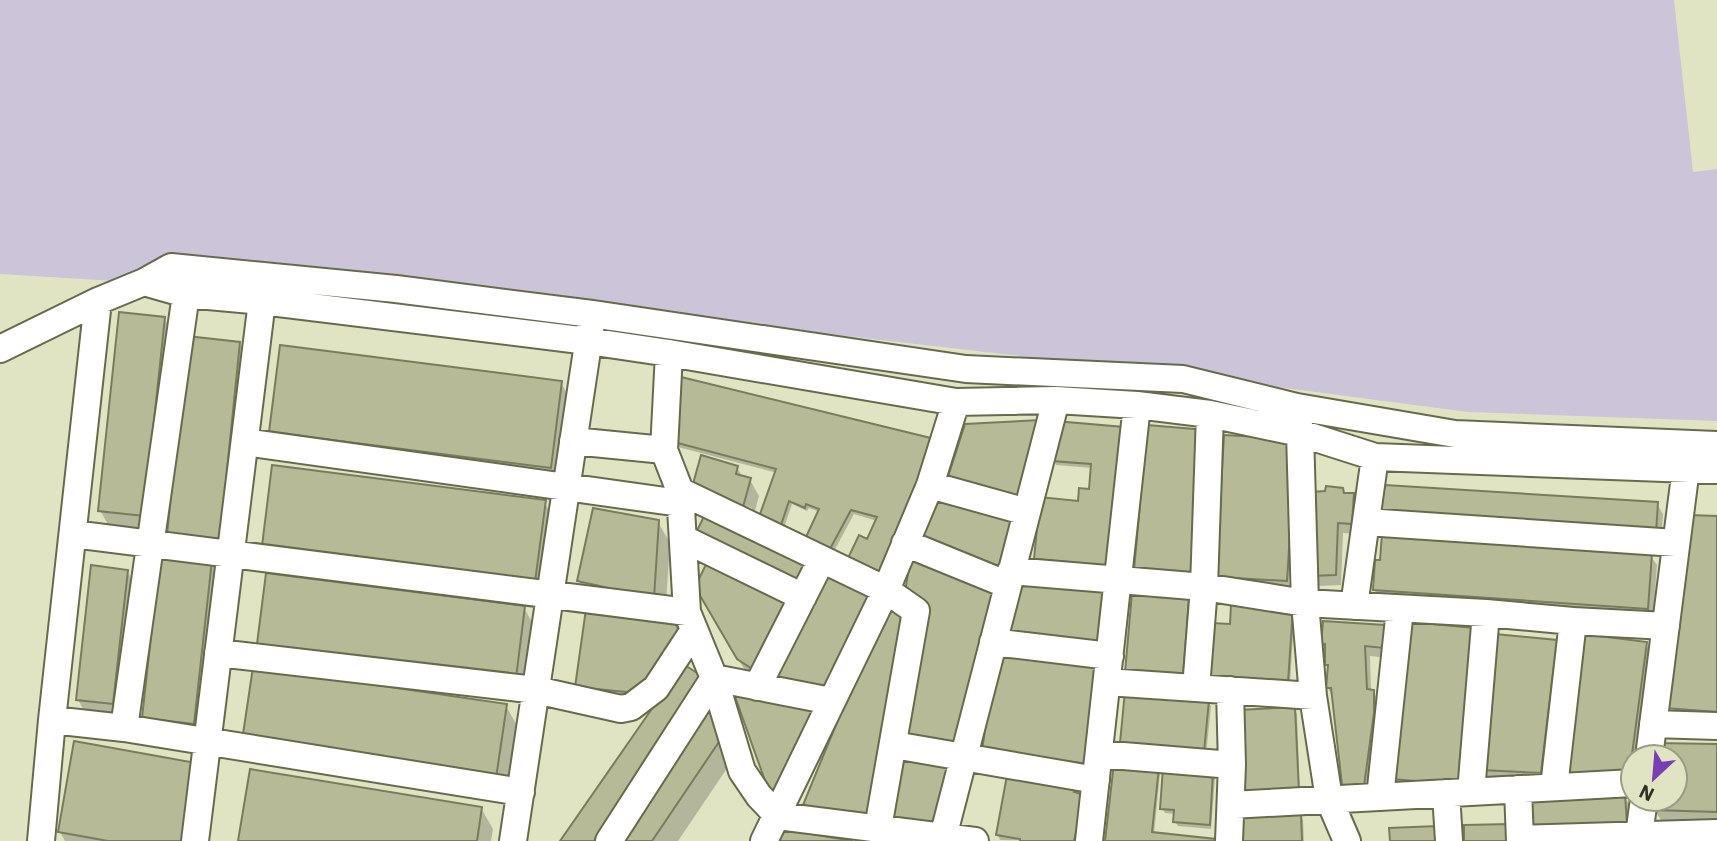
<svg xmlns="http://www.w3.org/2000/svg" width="1717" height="841" viewBox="0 0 1717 841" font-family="'IBM Plex Sans',sans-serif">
<rect width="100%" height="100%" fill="#e1e4c3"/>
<path fill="#ccc4d8" d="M0,0H1674L1693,172L1717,169V421L1468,412L1193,376L647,313L0,274Z"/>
<path fill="#0003" fill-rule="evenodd" d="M164,318L176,339L155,536L112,532L100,510Z
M239,343L251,364L232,561L209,558L223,583L205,744L144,718Z
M561,383L573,404L562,488L283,452L271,431Z
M1123,428L1114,570L1039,564L1036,559L1090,491L1092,468L1056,465L1054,460Z
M671,441H938L868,542L877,521L854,514L833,553L810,541L820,512L809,508L807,511L792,504L783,531L764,522L777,473L674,446Z
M1297,445L1289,585L1221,581Z
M703,457L737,468L743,477L750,480L759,496L752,522L702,507L693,491ZM703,493L752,508L751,511L703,496Z
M1342,490L1345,495L1353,494L1359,505L1357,534L1343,533L1341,585L1318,586L1312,575Z
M544,502L557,523L547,603L276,567Z
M1657,504L1663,514L1661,544L1388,522Z
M1717,518V721L1671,718L1665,707Z
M658,522L670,543L665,618L591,602L579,581Z
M1650,555L1657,565L1653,619L1380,600L1374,589Z
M127,571L139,593L125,725L90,721L78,700Z
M697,587L830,697L751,681Z
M1188,599L1191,604L1185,681L1130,676Z
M524,608L536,629L527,698L271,665L258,643Z
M1292,611L1294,615L1290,686L1232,626Z
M1412,624L1465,795L1401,789L1395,778Z
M1384,627L1389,658L1370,656L1371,691H1373L1379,702L1370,796L1350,795L1344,784L1334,699L1328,688L1330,670L1326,664L1327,651L1323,644Z
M1556,642L1562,652L1546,783L1490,780L1484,770Z
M1646,644L1652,654L1638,757H1633V787L1573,782L1567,771Z
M693,656L685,667L716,700L736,755L678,841H562L650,713L589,708L577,687Z
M254,669L506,706L518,727L508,798Z
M1208,701L1211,706L1206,756L1124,747Z
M1294,709L1297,714L1300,796L1246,797Z
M822,710L835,732L873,822L807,810L805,805L826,753L824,752L787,824Z
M1717,746V822L1661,820L1654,810L1675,799V757Z
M1158,769L1160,774L1154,834L1107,841Z
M1009,772L1085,787L1077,841L1000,840L998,835Z
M1212,773L1215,778L1211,829L1178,826L1175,822L1176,814L1165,813L1162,808Z
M1624,796L1630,806L1632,834L1540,841Z
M481,808L493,829L491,841H240Z
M1300,815L1303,820L1304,841H1244Z
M60,832L197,841H65Z"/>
<path fill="#b7ba97" stroke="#797b5d" stroke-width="2" d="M119,312L165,317L144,516L98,511Z
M187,336L240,342L220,540L167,535Z
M280,345L562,381L551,468L269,432Z
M677,376L939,440L879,575L848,558L859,535L867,539L877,517L851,510L830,549L806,537L819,509L806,504L805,508L789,501L780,528L759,517L776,469L670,441Z
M1041,420L1021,502L947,480L965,424Z
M1055,421L1124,427L1112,566L1034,559L1040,497L1078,501L1079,488L1089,489L1091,464L1052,461Z
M1147,425L1206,430L1193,575L1134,570Z
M1224,435L1296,439L1287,581L1216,577Z
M701,455L738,466L736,474L751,478L743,507L691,491Z
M272,465L546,500L535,582L262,546Z
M1385,485L1658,502L1656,534L1380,512Z
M1326,486L1343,488L1344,493H1354L1352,524L1338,523L1336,575L1310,576V492L1325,491Z
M938,494L1018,516L1001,575L917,543Z
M593,508L659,520L654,598L577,581Z
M707,510L811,561L798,589L694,537Z
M1690,515L1717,516V712L1664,708Z
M1382,534L1652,553L1648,609L1373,590L1375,560H1380Z
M160,554L212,560L194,724L142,718Z
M911,554L999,587L956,749L903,740L905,592Z
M710,556L793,598L757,672L737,659L695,587Z
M91,565L128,570L113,704L76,700Z
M826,569L877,595L828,694L803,682L800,687L774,674Z
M266,573L525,606L516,678L257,644Z
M1020,577L1115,585L1107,647L1004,637Z
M1132,593L1189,598L1183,677L1125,672Z
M1231,605L1293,609L1288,682L1208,678L1212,623L1230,624Z
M884,608L912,613L871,819L803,805Z
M586,609L674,622L682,634L637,693L575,687Z
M1323,621L1385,625L1384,648L1365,646L1367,689L1374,690V713L1364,786L1342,785L1331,688H1326L1328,665H1325V644L1321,645Z
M1411,622L1475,628L1459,785L1393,779Z
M1495,634L1557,640L1541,773L1482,770Z
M1583,634L1647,642L1629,777L1565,772Z
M997,651L1097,664L1089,764L982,750Z
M683,664L705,678L594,841H560Z
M253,667L507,704L496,778L242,741Z
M733,691L823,708L774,806Z
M1125,691L1209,700L1204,752L1120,743Z
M712,706L725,733L652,841H621Z
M1295,707L1299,792L1241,793L1239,710Z
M74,741L196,763L182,841H108L58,832Z
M1654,743L1717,744V812L1653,810V799H1675V757H1654Z
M899,755L952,762L938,827L885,821Z
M1114,763L1159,767L1152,832L1216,839V841H1105Z
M1163,768L1213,772L1210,825L1173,822L1174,810L1160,809Z
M250,769L482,807L477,841H238Z
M1008,770L1078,784L1074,792L1084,795L1074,841H1020V839L996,835Z
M1625,794L1627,824L1533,831L1530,801Z
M1301,813L1302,841H1242L1241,815Z
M1510,824V841H1464V825Z
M1437,826L1438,841H1390L1389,828Z
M776,828L853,841H774Z"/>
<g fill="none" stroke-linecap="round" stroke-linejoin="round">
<g stroke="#686a4d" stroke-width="30">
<path id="minor" d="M144,282L186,294L262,301L588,341L669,353L956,402L1056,400L1137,405L1210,414L1300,433L1375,457L1717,470
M0,349L98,301L144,282L171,267L396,289L592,314L966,369L1183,379L1297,407L1455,434L1717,445
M1298,418L1300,433L1305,603L1313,696L1329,799L1347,841
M573,441L664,450L680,491L687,612L714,678L742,771L759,796L778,816L975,841
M245,442L680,503
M664,450L669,353
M930,485L1027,512
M680,491L886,590L916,611L878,828
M1366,522L1676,543
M73,534L687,612
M684,539L803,597
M905,543L1008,585
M1011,571L1204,587L1305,603L1486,613L1573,621L1666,626
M1354,606L1375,457
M993,642L1110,656
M218,653L536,690L621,709L631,707L656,688L694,630
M1107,682L1313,696
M757,687L822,559
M1196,688L1204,587L1210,414
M52,720L124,728L521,792
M1653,724L1717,726
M124,728L186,294
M894,745L1096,780
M1099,754L1232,765
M1649,757L1686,468
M1554,787L1573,621
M1518,789L1520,841
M1471,792L1486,613
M1446,793L1449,841
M1380,797L1400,609
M1231,805L1633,783
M1639,835L1644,799
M1520,839L1717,833
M41,841L52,720L98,301
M195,841L262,301
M513,841L591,324
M609,841L714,678L831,701
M764,841L886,590L930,485L956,402
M942,841L1056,400
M1089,841L1137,405
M1229,841L1232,765L1230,690"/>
</g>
<use href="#minor" stroke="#fff" stroke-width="26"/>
</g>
<g transform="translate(1654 778) rotate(206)"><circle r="33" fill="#e1e4c3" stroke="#9a9c83" stroke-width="2"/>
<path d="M0-5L12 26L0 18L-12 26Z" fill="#793eb4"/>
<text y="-10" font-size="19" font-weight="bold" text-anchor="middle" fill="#2f3024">N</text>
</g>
</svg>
